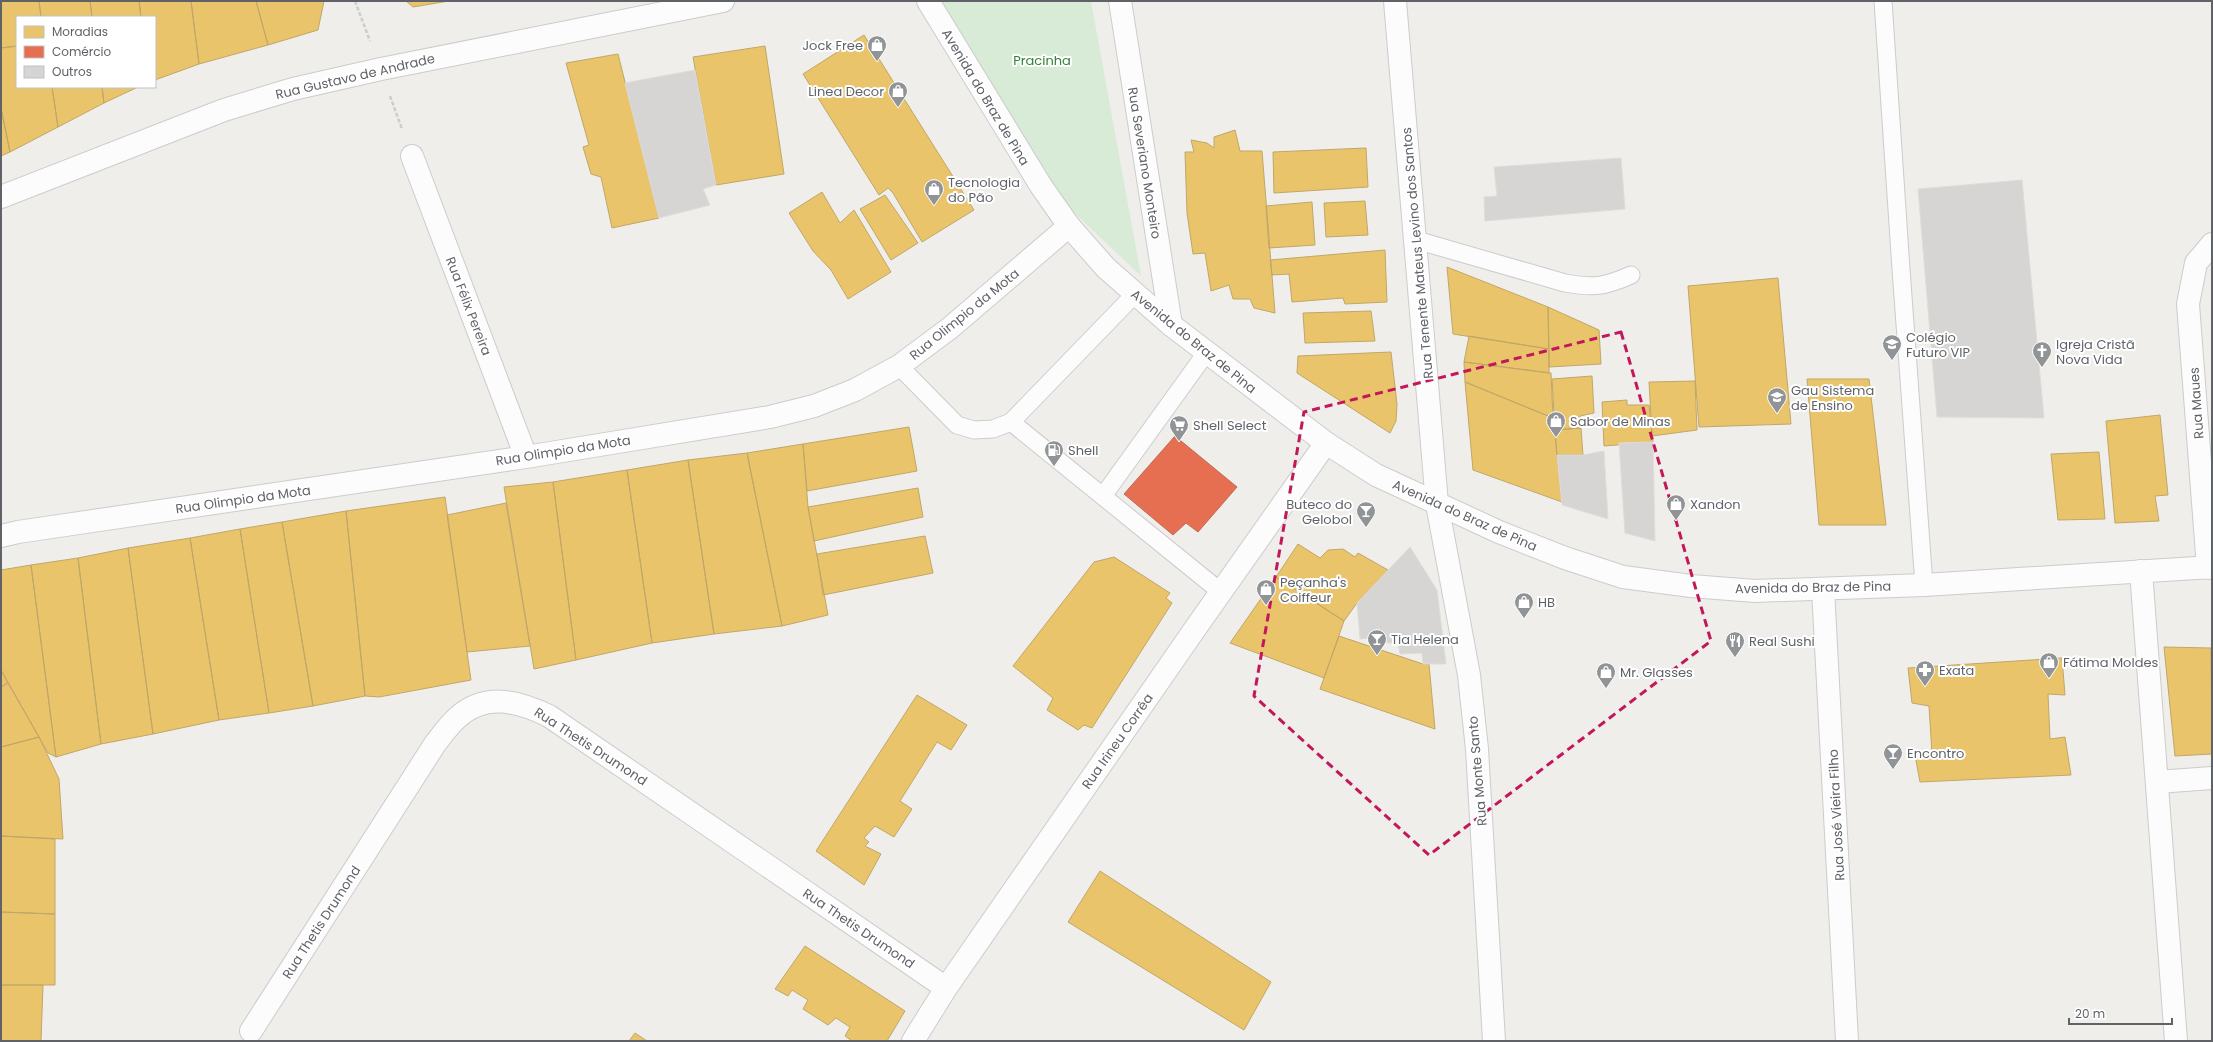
<svg xmlns="http://www.w3.org/2000/svg" width="2213" height="1042" viewBox="0 0 2213 1042" font-family="Poppins,sans-serif">
<rect width="100%" height="100%" fill="#efeeea"/>
<path fill="#d8ebd6" d="M941,1H1091L1141,276L1067,206L967,51Z"/>
<path fill="#e9c46a" stroke="#c0a769" d="M1,1H39L41,17H17V46L1,48Z
M39,1H90L92,17H41Z
M90,1H139L141,17H92Z
M139,1H191L199,64L155,80V17H141Z
M191,1H256L268,45L199,64Z
M256,1H324L318,30L268,45Z
M406,1H449L413,7Z
M864,35L974,210L922,242L893,193L888,188L879,195L803,74Z
M17,46V87H52L58,127L10,152L1,108V48Z
M765,46L784,174L716,185L693,57Z
M618,54L659,218L612,228L601,177L591,174L583,147L589,145L566,63Z
M52,87H102L104,103L58,127Z
M102,87H138L104,103Z
M1,108L10,152L1,156Z
M1235,130L1240,151H1262L1275,313L1254,308L1250,299H1233L1229,285L1211,291L1205,253L1193,254L1187,213L1185,152H1194L1191,140L1207,143L1214,148V137Z
M1366,148L1368,187L1274,193L1273,152Z
M822,192L840,223L854,210L891,272L848,299L831,270L813,251L789,213Z
M885,195L918,243L891,260L860,209Z
M1365,201L1368,235L1326,237L1324,203Z
M1312,202L1315,245L1269,248L1266,206Z
M1385,250L1387,302L1345,304L1343,298L1292,302L1289,274L1272,275L1270,260Z
M1447,267L1548,307L1549,349L1453,334Z
M1778,278L1791,424L1699,427L1688,286Z
M1548,307L1599,330L1601,364L1549,367Z
M1371,311L1375,341L1305,343L1303,313Z
M1469,336L1549,349V373L1464,362Z
M1391,352L1397,404L1396,421L1390,433L1297,373L1298,356Z
M1464,362L1551,373L1553,418L1465,382Z
M1592,376L1594,413L1580,416L1581,428L1555,430L1552,379Z
M1807,379H1869L1886,525H1819Z
M1695,381L1697,430L1652,436L1649,382Z
M1465,382L1553,418L1562,502L1473,470Z
M1627,400V405H1649L1653,442L1604,446L1602,402Z
M2160,415L2168,495L2155,496L2159,521L2115,523L2106,421Z
M909,427L917,471L807,491L803,444Z
M1581,428L1583,455H1557L1555,430Z
M803,444L808,507L828,615L782,626L747,453Z
M2099,452L2105,519L2058,520L2051,454Z
M747,453L782,626L714,634L688,460Z
M688,460L714,634L652,643L627,470Z
M627,470L652,643L576,660L553,482Z
M553,482L576,660L534,669L504,487Z
M918,488L923,517L814,541L808,507Z
M445,497L471,680L379,697L365,696L346,511Z
M506,503L530,646L467,652L447,515Z
M346,511L365,696L313,706L282,522Z
M282,522L313,706L269,713L240,529Z
M240,529L269,713L219,720L190,538Z
M925,536L933,573L823,595L817,554Z
M190,538L219,720L153,734L128,548Z
M1298,544L1320,558L1328,550L1343,549L1355,557L1358,553L1388,570L1357,603L1344,621L1276,577Z
M128,548L153,734L101,744L78,558Z
M1114,557L1170,593L1166,598L1172,603L1092,728L1084,725L1078,730L1047,710L1053,698L1013,666L1094,562Z
M78,558L101,744L56,757L31,565Z
M31,565L56,757L48,753L1,670V570Z
M1276,577L1344,621L1324,678L1230,643Z
M1339,636L1423,664H1429L1435,729L1320,689Z
M2164,647L2211,648L2212,754L2175,756Z
M2062,658L2065,695L2048,694L2050,739L2065,737L2071,775L1920,782L1915,755L1932,754L1929,706L1912,703L1908,668Z
M1,670L8,683L1,687Z
M8,683L39,737L1,747V687Z
M917,695L967,725L951,750L937,742L900,801L912,809L894,837L875,826L864,838L869,842L865,846L881,854L864,885L816,851Z
M39,737L59,779L63,839L1,836V747Z
M1,836L55,839V914L1,912Z
M1100,871L1271,982L1244,1030L1068,922Z
M1,912L55,914V985H1Z
M805,946L905,1011L887,1041H852L845,1036L850,1027L836,1018L828,1025L803,1009L808,1000L792,990L788,996L775,989Z
M1,985H43L41,1041H1Z
M635,1033L647,1041H629Z"/>
<path fill="#e76f51" stroke="#be6b58" d="M1175,436L1237,487L1198,532L1186,523L1173,535L1124,494Z"/>
<path fill="#d6d5d3" stroke="#deddd9" d="M695,70L716,185L703,189L710,205L659,218L625,83Z
M1621,158L1625,209L1485,221L1484,197L1497,196L1494,167Z
M2022,180L2044,418L1937,417L1918,189Z
M1653,442L1655,541L1625,533L1619,443Z
M1604,451L1608,519L1562,505L1557,455H1583Z
M1410,547L1437,590L1446,664H1423L1422,653L1400,654L1398,643H1387L1385,637L1360,639L1357,603Z"/>
<g fill="none" stroke-linecap="round" stroke-linejoin="round">
<g stroke="#cbcccc" stroke-width="19">
<path id="service" d="M1883,1L1901,269L1924,585
M1416,240L1565,283C1594,288 1604,287 1631,275
M899,366L957,425L974,430L993,429L1011,422L1135,294
M1011,422L1221,592
M1103,496L1206,353"/>
</g>
<g stroke="#cbcccc" stroke-width="24">
<path id="minor" d="M1120,1L1171,325
M1395,1L1437,504L1469,675L1477,749L1494,1041
M412,156L526,457
M1,197L224,110L293,89L381,69L723,1
M1,536L18,532L526,457L770,417L814,406L855,390L899,366L950,328L1069,226
M2208,568L2188,304L2196,263L2212,244
M2141,571L2176,1041
M1823,589L1847,1041
M2157,782L2212,778
M251,1031L435,744C442,735 449,725 457,718C485,692 518,701 549,716L946,988
M913,1041L946,988L1197,626L1326,443"/>
</g>
<g stroke="#cbcccc" stroke-width="24">
<path id="tertiary" d="M928,1L1041,186L1069,226L1106,268L1171,325L1326,443L1376,475L1499,532L1565,558L1623,577L1691,586L1755,591L1924,585L2212,567"/>
</g>
<path stroke="#cacfcc" stroke-width="2.5" stroke-dasharray="4 2" stroke-linecap="butt" d="M355,1L370,41
M390,96L402,129"/>
<use href="#service" stroke="#fdfcfc" stroke-width="17"/>
<use href="#minor" stroke="#fdfcfc" stroke-width="22"/>
<use href="#tertiary" stroke="#fdfcfc" stroke-width="22"/>
</g>
<path fill="none" stroke="#c2185b" stroke-width="3" stroke-dasharray="8 5" stroke-linejoin="round" d="M1621,332L1711,641L1429,855L1254,696L1304,412Z"/>
<defs>
<g id="shop-pin" transform="scale(1)"><path d="M0 17L-7.5 6A9.5 9.5 0 1 1 7.5 6Z" fill="#919496" stroke="#fff"/><path d="M-5-2.5h2.3a2.7 3.5 0 0 1 5.4 0H5L5.5 6h-11ZM-1.5-2.5h3a1.5 2.3 0 0 0-3 0Z" fill="#fff"/></g>
<g id="school-pin" transform="scale(1)"><path d="M0 17L-7.5 6A9.5 9.5 0 1 1 7.5 6Z" fill="#919496" stroke="#fff"/><path d="M0-5L7-2L0 1L-7-2ZM-4 1L0 2.5L4 1V4Q0 6-4 4Z" fill="#fff"/></g>
<g id="church-pin" transform="scale(1)"><path d="M0 17L-7.5 6A9.5 9.5 0 1 1 7.5 6Z" fill="#919496" stroke="#fff"/><path d="M-1.2-6h2.4v3.5h3.3v2.4h-3.3V6h-2.4V-.1h-3.3v-2.4h3.3Z" fill="#fff"/></g>
<g id="supermarket-pin" transform="scale(1)"><path d="M0 17L-7.5 6A9.5 9.5 0 1 1 7.5 6Z" fill="#919496" stroke="#fff"/><path d="M-6-5.5h2.5l.6 2H6L4.5 2H-2.5L-4.4-4H-6ZM-1.5 3.2a1.3 1.3 0 1 0 .1 0ZM3 3.2a1.3 1.3 0 1 0 .1 0Z" fill="#fff"/></g>
<g id="fuel-pin" transform="scale(1)"><path d="M0 17L-7.5 6A9.5 9.5 0 1 1 7.5 6Z" fill="#919496" stroke="#fff"/><path d="M-5.5-6h7V0h2V4h1.3V-2.5L3-4.5l.8-.8L6-3V5H2.5V1h-1V6h-7ZM-4.2-4.7v3.2H.2V-4.7Z" fill="#fff"/></g>
<g id="bar-pin" transform="scale(1)"><path d="M0 17L-7.5 6A9.5 9.5 0 1 1 7.5 6Z" fill="#919496" stroke="#fff"/><path d="M-6-5H6L.8 .8V4.5H3.5V6h-7V4.5H-.8V.8Z" fill="#fff"/></g>
<g id="restaurant-pin" transform="scale(1)"><path d="M0 17L-7.5 6A9.5 9.5 0 1 1 7.5 6Z" fill="#919496" stroke="#fff"/><path d="M-5-6h1v4h1v-4h1v4h1v-4h1v5L-1.5 .5V6h-2V.5L-5-1ZM5-6V6H3V1.5H1.5Q1.5-4 5-6Z" fill="#fff"/></g>
<g id="pharmacy-pin" transform="scale(1)"><path d="M0 17L-7.5 6A9.5 9.5 0 1 1 7.5 6Z" fill="#919496" stroke="#fff"/><path d="M-2-6h4v4h4v4h-4v4h-4v-4h-4v-4h4Z" fill="#fff"/></g>
</defs>
<g fill-rule="evenodd">
<use href="#shop-pin" x="877" y="45"/>
<use href="#shop-pin" x="898" y="91"/>
<use href="#shop-pin" x="934" y="189"/>
<use href="#school-pin" x="1892" y="344"/>
<use href="#church-pin" x="2042" y="351"/>
<use href="#school-pin" x="1777" y="397"/>
<use href="#shop-pin" x="1556" y="421"/>
<use href="#supermarket-pin" x="1179" y="425"/>
<use href="#fuel-pin" x="1054" y="450"/>
<use href="#shop-pin" x="1676" y="504"/>
<use href="#bar-pin" x="1366" y="511"/>
<use href="#shop-pin" x="1266" y="589"/>
<use href="#shop-pin" x="1524" y="602"/>
<use href="#bar-pin" x="1377" y="639"/>
<use href="#restaurant-pin" x="1735" y="641"/>
<use href="#shop-pin" x="2049" y="662"/>
<use href="#pharmacy-pin" x="1925" y="670"/>
<use href="#shop-pin" x="1606" y="672"/>
<use href="#bar-pin" x="1893" y="753"/>
</g>
<g text-anchor="middle" stroke-width="4" stroke-linejoin="round" paint-order="stroke">
<g font-size="13" fill="#5f6368" stroke="#fff" text-anchor="start">
<text x="863" y="50" text-anchor="end">Jock Free</text>
<text x="884" y="96" text-anchor="end">Linea Decor</text>
<text x="948" y="187">Tecnologia<tspan x="948" dy="15">do Pão</tspan></text>
<text x="1906" y="342">Colégio<tspan x="1906" dy="15">Futuro VIP</tspan></text>
<text x="2056" y="349">Igreja Cristã<tspan x="2056" dy="15">Nova Vida</tspan></text>
<text x="1791" y="395">Gau Sistema<tspan x="1791" dy="15">de Ensino</tspan></text>
<text x="1570" y="426">Sabor de Minas</text>
<text x="1193" y="430">Shell Select</text>
<text x="1068" y="455">Shell</text>
<text x="1352" y="509" text-anchor="end">Buteco do<tspan x="1352" dy="15">Gelobol</tspan></text>
<text x="1690" y="509">Xandon</text>
<text x="1280" y="587">Peçanha's<tspan x="1280" dy="15">Coiffeur</tspan></text>
<text x="1538" y="607">HB</text>
<text x="1391" y="644">Tia Helena</text>
<text x="1749" y="646">Real Sushi</text>
<text x="2063" y="667">Fátima Moldes</text>
<text x="1939" y="675">Exata</text>
<text x="1620" y="677">Mr. Glasses</text>
<text x="1907" y="758">Encontro</text>
</g>
<g font-size="13" fill="#348238" stroke="#fff">
<text x="1042" y="65">Pracinha</text>
</g>
<g font-size="13" fill="#5f6368" stroke="#fff">
<text transform="translate(355 76) rotate(-13)" y="5">Rua Gustavo de Andrade</text>
<text transform="translate(986 97) rotate(59)" y="5">Avenida do Braz de Pina</text>
<text transform="translate(1145 163) rotate(81)" y="5">Rua Severiano Monteiro</text>
<text transform="translate(1417 253) rotate(-95)" y="5">Rua Tenente Mateus Levino dos Santos</text>
<text transform="translate(469 306) rotate(69)" y="5">Rua Félix Pereira</text>
<text transform="translate(964 314) rotate(-39)" y="5">Rua Olimpio da Mota</text>
<text transform="translate(1194 341) rotate(39)" y="5">Avenida do Braz de Pina</text>
<text transform="translate(2196 403) rotate(-94)" y="5">Rua Maues</text>
<text transform="translate(563 450) rotate(-9)" y="5">Rua Olimpio da Mota</text>
<text transform="translate(243 499) rotate(-8)" y="5">Rua Olimpio da Mota</text>
<text transform="translate(1465 515) rotate(24)" y="5">Avenida do Braz de Pina</text>
<text transform="translate(1813 587) rotate(-1)" y="5">Avenida do Braz de Pina</text>
<text transform="translate(1117 741) rotate(-55)" y="5">Rua Irineu Corrêa</text>
<text transform="translate(591 746) rotate(33)" y="5">Rua Thetis Drumond</text>
<text transform="translate(1477 771) rotate(-95)" y="5">Rua Monte Santo</text>
<text transform="translate(1836 815) rotate(-93)" y="5">Rua José Vieira Filho</text>
<text transform="translate(321 922) rotate(-57)" y="5">Rua Thetis Drumond</text>
<text transform="translate(859 928) rotate(34)" y="5">Rua Thetis Drumond</text>
</g>
</g>
<rect width="2213" height="1042" fill="none" stroke="#5f6368" stroke-width="4"/>
<rect x="16" y="16" width="140" height="72" fill="#ffffff" stroke="#bfc1c3"/>
<rect x="24" y="26" width="20" height="12" fill="#e9c46a" stroke="#bfc1c3"/>
<text x="52" y="36" font-size="12" fill="#5f6368">Moradias</text>
<rect x="24" y="46" width="20" height="12" fill="#e76f51" stroke="#bfc1c3"/>
<text x="52" y="56" font-size="12" fill="#5f6368">Comércio</text>
<rect x="24" y="66" width="20" height="12" fill="#d6d5d3" stroke="#bfc1c3"/>
<text x="52" y="76" font-size="12" fill="#5f6368">Outros</text>
<path d="M2069 1018v6h103v-6" fill="none" stroke="#5f6368" stroke-width="2"/>
<text x="2075" y="1018" font-size="12" fill="#5f6368" stroke="#ffffff" stroke-width="3" paint-order="stroke">20 m</text>
</svg>
